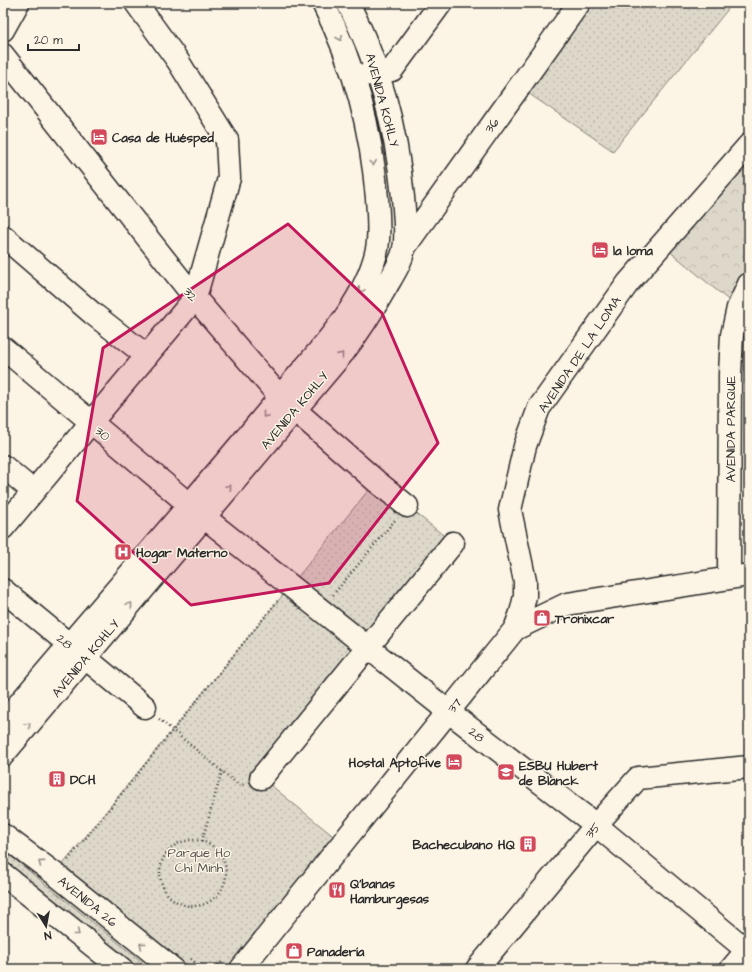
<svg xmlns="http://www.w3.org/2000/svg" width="752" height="972" viewBox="0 0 752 972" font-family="'Architects Daughter',sans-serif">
<defs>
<pattern id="grass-dots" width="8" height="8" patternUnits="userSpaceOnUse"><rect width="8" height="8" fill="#ded8ca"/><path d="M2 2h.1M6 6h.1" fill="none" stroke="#bfbaae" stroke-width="1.8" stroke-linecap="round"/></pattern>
<pattern id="forest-crowns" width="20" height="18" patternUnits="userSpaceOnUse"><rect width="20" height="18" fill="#ded8ca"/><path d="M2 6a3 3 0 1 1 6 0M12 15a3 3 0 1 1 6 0" fill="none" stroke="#bfbaae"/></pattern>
</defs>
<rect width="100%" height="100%" fill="#fcf5e5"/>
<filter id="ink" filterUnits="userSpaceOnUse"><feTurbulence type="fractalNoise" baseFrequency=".025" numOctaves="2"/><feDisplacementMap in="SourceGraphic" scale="8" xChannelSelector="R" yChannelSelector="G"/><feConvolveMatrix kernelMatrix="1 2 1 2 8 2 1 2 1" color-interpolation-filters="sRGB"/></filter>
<g filter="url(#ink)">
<path fill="url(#grass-dots)" stroke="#84827a" d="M578,3H733L613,151L519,87Z
M376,481L453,543L262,778L343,844L241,969H173L55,874Z
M3,850L151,969H138L3,861Z"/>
<path fill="url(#forest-crowns)" stroke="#84827a" d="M749,147V284L738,308L662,245Z"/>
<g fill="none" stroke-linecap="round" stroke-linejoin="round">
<g stroke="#2b2b2b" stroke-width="25">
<path id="minor" d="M3,30L18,3
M3,55L195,298L279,396L376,481L407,506
M364,75L392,70L441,3
M3,236L92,313L147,356
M404,248L579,3
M3,348L204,517L449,712L596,825L749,952
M3,466L33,491
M3,528L195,298L229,178L227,140L178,61L136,3
M729,577L730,374L732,335L738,308L749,284
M3,590L145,707
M515,629L521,613L525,596V581L510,510L525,446L539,408L628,283L749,145
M3,723C93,615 186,511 275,403C311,358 365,307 377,249C380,233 378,214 377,198C371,128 355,66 323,3
M3,755L343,353C359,332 373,310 386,287C393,275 401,263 404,249C407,237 404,210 403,197C396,127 380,66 348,3
M261,778L453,543
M241,969L515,629L567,604L749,575
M477,969L596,825L638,778L749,767
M731,969L747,950"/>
</g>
<g stroke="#2b2b2b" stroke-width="25">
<path id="major" d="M3,835L55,874L173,969
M3,874L122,969"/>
</g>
<path stroke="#2b2b2b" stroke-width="2.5" stroke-dasharray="1 3" stroke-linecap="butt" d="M333,595L395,520
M159,719L240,786L244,784
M160 873a33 33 0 1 1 66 0a33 33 0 1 1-66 0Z
M202,841L222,771
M68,860L279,599
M191,959L203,969
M216,969L223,960"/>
<use href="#minor" stroke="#fcf5e5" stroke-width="22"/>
<use href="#major" stroke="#fcf5e5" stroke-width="22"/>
</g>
<defs><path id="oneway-chevron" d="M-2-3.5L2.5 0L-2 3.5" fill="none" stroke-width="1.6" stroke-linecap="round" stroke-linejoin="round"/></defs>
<g stroke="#949088">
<use href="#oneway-chevron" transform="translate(340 38) rotate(68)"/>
<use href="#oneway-chevron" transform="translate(373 163) rotate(83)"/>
<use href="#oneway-chevron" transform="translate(361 290) rotate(118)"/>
<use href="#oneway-chevron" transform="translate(341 355) rotate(-51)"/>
<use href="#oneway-chevron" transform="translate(265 415) rotate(129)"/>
<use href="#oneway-chevron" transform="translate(229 487) rotate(-50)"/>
<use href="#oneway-chevron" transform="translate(130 605) rotate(-50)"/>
<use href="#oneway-chevron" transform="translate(28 725) rotate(-50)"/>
<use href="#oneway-chevron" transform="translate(41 863) rotate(-143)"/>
<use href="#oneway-chevron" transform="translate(77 933) rotate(39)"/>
<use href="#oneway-chevron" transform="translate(142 945) rotate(-141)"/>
</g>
</g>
<path fill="#c2185b" fill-opacity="0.2" stroke="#c2185b" stroke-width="3" stroke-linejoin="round" d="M288,224L382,313L438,443L329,583L191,605L77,501L103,348Z"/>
<defs>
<g id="hotel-square" transform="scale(0.9)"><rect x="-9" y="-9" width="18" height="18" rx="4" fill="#d1495b" stroke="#fcf5e5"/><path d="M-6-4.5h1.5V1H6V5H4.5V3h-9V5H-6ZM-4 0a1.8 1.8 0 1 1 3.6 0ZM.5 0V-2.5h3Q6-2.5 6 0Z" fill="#fff"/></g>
<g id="hospital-square" transform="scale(0.9)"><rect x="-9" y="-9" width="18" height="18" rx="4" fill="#d1495b" stroke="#fcf5e5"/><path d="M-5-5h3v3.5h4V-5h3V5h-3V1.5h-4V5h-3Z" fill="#fff"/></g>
<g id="shop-square" transform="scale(0.9)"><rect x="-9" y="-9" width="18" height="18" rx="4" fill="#d1495b" stroke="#fcf5e5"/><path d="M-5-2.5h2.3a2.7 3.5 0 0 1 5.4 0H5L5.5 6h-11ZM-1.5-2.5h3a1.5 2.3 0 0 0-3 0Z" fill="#fff"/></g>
<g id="school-square" transform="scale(0.9)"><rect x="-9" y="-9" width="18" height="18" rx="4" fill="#d1495b" stroke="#fcf5e5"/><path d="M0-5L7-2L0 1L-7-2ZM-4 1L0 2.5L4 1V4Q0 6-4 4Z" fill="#fff"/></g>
<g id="building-square" transform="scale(0.9)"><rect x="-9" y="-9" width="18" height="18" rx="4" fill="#d1495b" stroke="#fcf5e5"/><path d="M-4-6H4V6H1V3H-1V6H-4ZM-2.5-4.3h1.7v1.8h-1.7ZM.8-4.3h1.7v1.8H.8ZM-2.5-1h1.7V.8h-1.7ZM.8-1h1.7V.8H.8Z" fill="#fff"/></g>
<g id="restaurant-square" transform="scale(0.9)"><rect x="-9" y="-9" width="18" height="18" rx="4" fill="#d1495b" stroke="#fcf5e5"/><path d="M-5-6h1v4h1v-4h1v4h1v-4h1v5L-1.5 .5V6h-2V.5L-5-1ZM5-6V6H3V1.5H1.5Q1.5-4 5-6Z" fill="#fff"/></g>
</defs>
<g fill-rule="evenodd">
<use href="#hotel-square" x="99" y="137"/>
<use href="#hotel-square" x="600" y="250"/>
<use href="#hospital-square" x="123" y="552"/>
<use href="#shop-square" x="542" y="618"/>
<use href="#hotel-square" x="454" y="762"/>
<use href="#school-square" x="506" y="772"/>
<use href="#building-square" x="57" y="779"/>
<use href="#building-square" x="528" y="844"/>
<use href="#restaurant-square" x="337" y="890"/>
<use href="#shop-square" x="294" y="951"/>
</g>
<g text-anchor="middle" stroke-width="3" stroke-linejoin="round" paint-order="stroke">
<g font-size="13" fill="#2b2b2b" stroke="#fcf5e5">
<text transform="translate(383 100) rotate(75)" y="5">AVENIDA KOHLY</text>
<text transform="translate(491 125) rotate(-55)" y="5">36</text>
<text transform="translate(191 294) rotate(51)" y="5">32</text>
<text transform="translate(579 354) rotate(-56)" y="5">AVENIDA DE LA LOMA</text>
<text transform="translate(294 410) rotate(-50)" y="5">AVENIDA KOHLY</text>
<text transform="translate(730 429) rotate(-90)" y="5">AVENIDA PARQUE</text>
<text transform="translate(103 433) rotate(40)" y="5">30</text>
<text transform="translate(65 641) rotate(40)" y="5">28</text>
<text transform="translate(85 658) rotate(-50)" y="5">AVENIDA KOHLY</text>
<text transform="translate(454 705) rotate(-51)" y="5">37</text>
<text transform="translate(477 734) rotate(38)" y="5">28</text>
<text transform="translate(592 830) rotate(-50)" y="5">35</text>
<text transform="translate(88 901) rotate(39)" y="5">AVENIDA 26</text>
</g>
<g font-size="13" font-weight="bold" fill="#2b2b2b" stroke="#fcf5e5" text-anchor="start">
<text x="112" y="142">Casa de Huésped</text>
<text x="613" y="255">la loma</text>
<text x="136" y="557">Hogar Materno</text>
<text x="555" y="623">Tronixcar</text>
<text x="441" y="767" text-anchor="end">Hostal Aptofive</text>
<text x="519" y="770">ESBU Hubert<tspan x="519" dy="15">de Blanck</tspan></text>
<text x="70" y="784">DCH</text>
<text x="515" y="849" text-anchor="end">Bachecubano HQ</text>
<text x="350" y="888">Q'banas<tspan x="350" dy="15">Hamburgesas</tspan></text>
<text x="307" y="956">Panadería</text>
</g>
<g font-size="13" fill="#585653" stroke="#fcf5e5">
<text x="199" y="857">Parque Ho<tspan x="199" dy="15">Chi Minh</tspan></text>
</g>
</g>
<rect width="752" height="972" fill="none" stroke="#fcf5e5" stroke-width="16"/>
<rect x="8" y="8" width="736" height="956" fill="none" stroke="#2b2b2b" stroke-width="1.5" filter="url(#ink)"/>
<g transform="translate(46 926) rotate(169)" stroke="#fcf5e5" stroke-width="3" paint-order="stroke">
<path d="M0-3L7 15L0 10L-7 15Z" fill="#2b2b2b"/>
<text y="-6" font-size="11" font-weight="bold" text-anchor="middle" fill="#2b2b2b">N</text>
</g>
<path d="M28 44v6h51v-6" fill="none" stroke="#2b2b2b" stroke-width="2"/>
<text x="34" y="44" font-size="12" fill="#2b2b2b" stroke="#fcf5e5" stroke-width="3" paint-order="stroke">20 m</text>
</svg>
